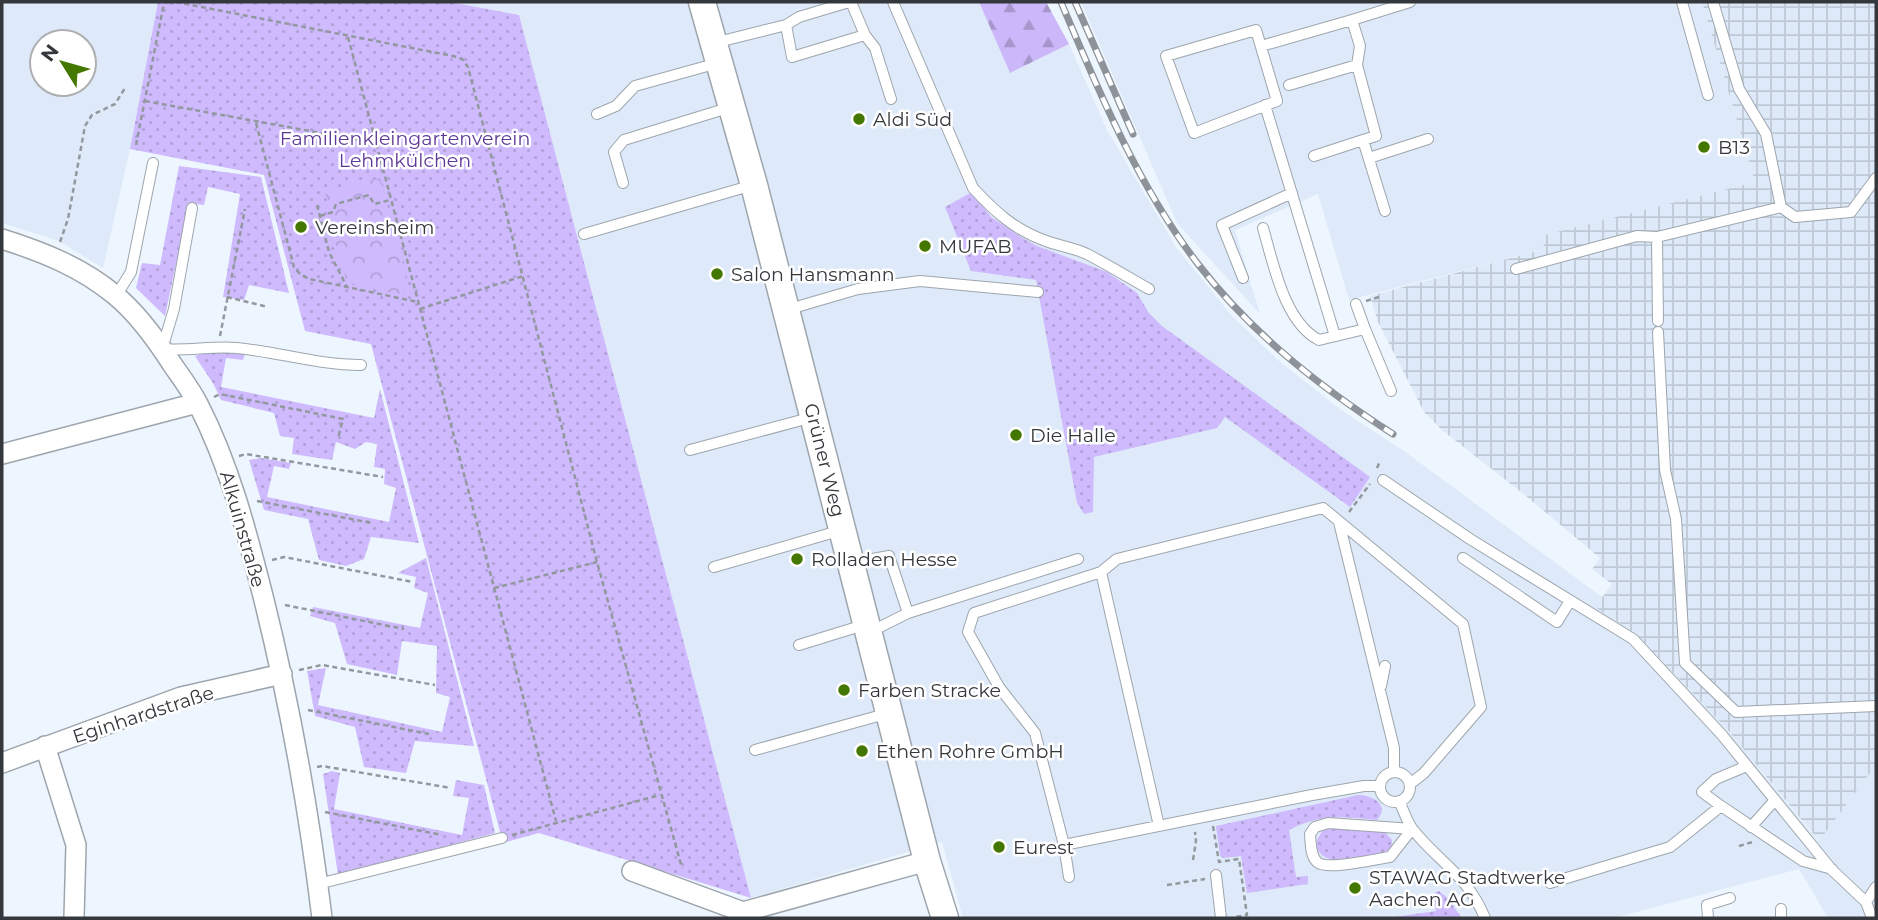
<svg xmlns="http://www.w3.org/2000/svg" width="1878" height="920" viewBox="0 0 1878 920" font-family="Montserrat,sans-serif">
<defs>
<pattern id="industrial-grid" width="8" height="8" patternUnits="userSpaceOnUse" patternTransform="scale(1.75)"><rect width="8" height="8" fill="#deeaf9"/><path d="M0 4h8M4 0v8" fill="none" stroke="#bfc9d6"/></pattern>
<pattern id="grass-dots" width="8" height="8" patternUnits="userSpaceOnUse" patternTransform="scale(1.75)"><rect width="8" height="8" fill="#cebafc"/><path d="M2 2h.1M6 6h.1" fill="none" stroke="#b2a0d9" stroke-width="1.8" stroke-linecap="round"/></pattern>
<pattern id="forest-firs" width="22" height="20" patternUnits="userSpaceOnUse" patternTransform="scale(1.75)"><rect width="22" height="20" fill="#cbb7f9"/><path d="M5 1l3.5 6h-7zM16 11l3.5 6h-7z" fill="#a696cb"/></pattern>
<pattern id="park-crowns" width="20" height="18" patternUnits="userSpaceOnUse" patternTransform="scale(1.75)"><rect width="20" height="18" fill="#cebafc"/><path d="M2 6a3 3 0 1 1 6 0M12 15a3 3 0 1 1 6 0" fill="none" stroke="#b2a0d9"/></pattern>
</defs>
<rect width="100%" height="100%" fill="#edf6ff"/>
<path fill="#deeaf9" fill-rule="evenodd" d="M2,2H158L130,149L103,268L59,241L2,223ZM42,42H84V84H42Z
M450,2H979L1010,73L1069,44L1107,130L1176,247L1232,316L1278,360L1341,410L1404,451L1602,597L1596,607L1636,634L1728,730L1818,841L1876,765V918H1828L1799,869L1614,918H963L942,842L751,898L519,15Z
M1081,2H1702L1755,182L1542,236L1545,249L1349,300L1318,194L1235,230L1260,314L1177,223Z"/>
<path fill="url(#industrial-grid)" d="M1702,2H1876V765L1819,841L1728,730L1636,634L1595,607L1612,584L1592,569L1600,558L1526,496L1442,430L1424,412L1378,322L1370,296L1545,249L1541,236L1755,182Z"/>
<path fill="url(#grass-dots)" d="M158,2H450L519,15L751,898L539,833L503,843L371,344L305,331L264,175L130,149Z
M179,166L261,177L289,293L249,285L244,300L223,297L240,194L208,187L204,205L189,203L165,316L136,288L142,263L160,265Z
M972,192L991,217L1021,237L1037,246L1107,272L1137,293L1149,313L1162,326L1370,477L1350,507L1225,417L1217,428L1094,457L1093,512L1084,514L1077,503L1036,280L971,271L945,207Z
M216,350L245,354L243,360L226,358L221,387L374,418L380,389L419,543L371,537L364,559L346,566L319,560L308,519L264,510L249,460L261,458L291,463L289,469L274,466L267,497L389,522L396,488L384,484L385,469L374,467L377,444L366,442L355,449L336,442L332,460L292,454L294,438L280,436L274,413L221,400L214,385L195,356Z
M426,558L474,746L415,741L406,773L364,767L355,727L315,716L307,671L326,668L318,705L442,732L450,697L436,693L437,646L402,641L397,675L347,664L335,623L310,616L313,607L420,628L428,593L414,588L416,577L398,573Z
M332,771L340,773L334,809L462,835L469,798L453,796L456,780L484,785L495,833L338,875L323,774Z
M1358,795C1371,795 1391,804 1377,820C1339,817 1324,813 1289,830L1296,877L1308,876V884L1247,893L1241,856L1223,858L1220,855L1216,826Z
M1333,828L1385,832L1392,840C1392,849 1389,851 1380,854C1361,857 1318,871 1316,842L1322,831Z
M1439,891L1455,904L1453,906L1462,918H1388L1436,911L1434,893Z"/>
<path fill="url(#forest-firs)" d="M979,2H1046L1069,44L1010,73Z"/>
<path fill="url(#park-crowns)" d="M380,178L408,282L403,292L398,294L350,283L333,251L337,249L325,191Z"/>
<g fill="none" stroke-linecap="round" stroke-linejoin="round">
<g stroke="#9da5ad" stroke-width="12">
<path id="lane" d="M851,2L865,35L875,48L891,99
M893,2L973,188C995,212 1015,230 1046,241C1060,246 1074,248 1087,254C1108,265 1128,277 1149,289
M1682,2L1708,95
M1352,20L1410,2
M786,25L799,17L849,2
M1256,30L1277,101L1194,133L1166,56Z
M714,43L786,25L792,57L865,35
M1261,46L1352,20L1360,46L1357,65L1376,136L1363,140
M1289,85L1357,65
M1265,105L1335,336
M597,114L616,106L635,86L718,63
M1314,156L1363,140L1385,211
M1369,158L1428,139
M623,183L614,152L624,140L731,107
M1781,207L1795,217L1851,212L1876,178
M192,208L174,309L162,349C188,351 212,346 237,348C279,352 318,365 361,365
M1263,228C1273,262 1284,322 1319,340L1365,329L1391,391
M584,234L753,185
M1516,269L1637,236L1657,237
M1243,278L1222,225L1292,193
M116,296L131,272L153,163
M1356,304L1365,329
M786,310L858,289L920,281L1038,292
M1658,321L1657,237L1781,207L1766,134L1739,89L1713,2
M1658,332L1665,470L1676,519L1685,663L1736,712L1876,706
M690,450L813,417
M1383,480L1470,539L1633,639L1722,735L1832,870L1866,902L1872,918
M1339,522L1394,748V772
M1463,558L1557,622L1570,601
M851,563L889,556L908,613L870,632
M714,567L842,530
M908,613L1078,559
M799,645L867,624
M1381,686L1385,666
M755,750L889,713
M1380 787a15 15 0 1 1 30 0a15 15 0 1 1-30 0Z
M1399,801C1404,811 1407,823 1414,831C1441,864 1467,875 1485,918
M1721,806L1702,792L1716,779L1747,766
M1328,823L1412,829L1390,857C1375,859 1327,871 1317,862C1310,855 1311,843 1310,834L1315,827Z
M1159,826L1101,572L1117,559L1323,508L1463,624L1481,707L1424,773L1410,784
M1751,827L1775,800
M1064,845L1312,795L1364,786H1380
M1216,875L1221,918
M1069,877L1064,845L1035,733L999,687L968,632L974,613L1101,572
M1550,883L1670,847L1721,806L1803,861L1832,869
M318,884L502,838
M1866,902L1876,887
M1781,909V918
M1708,918L1707,905L1730,898"/>
</g>
<g stroke="#9da5ad" stroke-width="22">
<path id="street" d="M2,239C43,252 81,267 115,295C138,314 156,339 172,364C181,377 191,390 198,404C230,466 247,533 264,600C290,705 309,811 322,918
M2,454L197,403
M45,746L76,845L74,918
M2,763L181,697L282,674
M632,871L743,912
M745,918L743,912L927,861"/>
</g>
<g stroke="#9da5ad" stroke-width="29">
<path id="secondary" d="M702,2L754,185L927,861L945,918"/>
</g>
<path stroke="#92989e" stroke-width="2.5" stroke-dasharray="5 3.5" stroke-linecap="butt" d="M176,2L453,56L462,59L468,67L597,562L682,868
M348,37L556,821
M145,101L376,143
M256,123L294,267L300,274L309,279L418,302
M136,145L163,8L166,2H169
M317,205L329,252L347,287
M320,216L333,212L336,204L369,195L374,204L390,200
M60,242L68,219L85,126L92,115L115,104L125,88
M227,297L268,307
M1366,301L1379,297
M420,309L523,276
M220,336L245,209
M214,397L220,394L343,419L338,438
M239,456L246,454L383,477
M1377,468L1380,461
M257,501L372,523
M1349,512L1370,484
M272,560L284,557L413,582
M494,588L597,562
M285,605L404,629
M299,670L322,665L435,685
M308,710L429,734
M317,767L322,766L451,788
M325,812L442,835
M1213,826L1219,862L1239,859L1247,915L1234,917
M512,835L660,795
M1739,846L1753,842
M1193,860L1196,841L1195,832
M1167,885L1205,879"/>
<use href="#lane" stroke="#fff" stroke-width="10"/>
<use href="#street" stroke="#fff" stroke-width="19"/>
<use href="#secondary" stroke="#fff" stroke-width="26"/>
<g stroke="#8d9399" stroke-width="7">
<path id="rail" d="M1061,2C1099,92 1138,186 1198,264C1252,334 1320,387 1393,434
M1075,2L1133,134"/>
</g>
<use href="#rail" stroke="#fff" stroke-width="4.5" stroke-dasharray="13" stroke-linecap="butt"/>
</g>
<g fill="#470" stroke="#fff" stroke-width="2.5">
<circle cx="859" cy="119" r="7"/>
<circle cx="1704" cy="147" r="7"/>
<circle cx="301" cy="227" r="7"/>
<circle cx="925" cy="246" r="7"/>
<circle cx="717" cy="274" r="7"/>
<circle cx="1016" cy="435" r="7"/>
<circle cx="797" cy="559" r="7"/>
<circle cx="844" cy="690" r="7"/>
<circle cx="862" cy="751" r="7"/>
<circle cx="999" cy="847" r="7"/>
<circle cx="1355" cy="888" r="7"/>
</g>
<g text-anchor="middle" stroke-width="5" stroke-linejoin="round" paint-order="stroke">
<g font-size="19" fill="#34373b" stroke="#fff" text-anchor="start">
<text x="873" y="126">Aldi Süd</text>
<text x="1718" y="154">B13</text>
<text x="315" y="234">Vereinsheim</text>
<text x="939" y="253">MUFAB</text>
<text x="731" y="281">Salon Hansmann</text>
<text x="1030" y="442">Die Halle</text>
<text x="811" y="566">Rolladen Hesse</text>
<text x="858" y="697">Farben Stracke</text>
<text x="876" y="758">Ethen Rohre GmbH</text>
<text x="1013" y="854">Eurest</text>
<text x="1369" y="884">STAWAG Stadtwerke<tspan x="1369" dy="22">Aachen AG</tspan></text>
</g>
<g font-size="19" fill="#5e3896" stroke="#fff">
<text x="405" y="145">Familienkleingartenverein<tspan x="405" dy="22">Lehmkülchen</tspan></text>
</g>
<g font-size="19" fill="#34373b" stroke="#fff">
<text transform="translate(825 460) rotate(76)" y="7">Grüner Weg</text>
<text transform="translate(243 529) rotate(74)" y="7">Alkuinstraße</text>
<text transform="translate(143 714) rotate(-18)" y="7">Eginhardstraße</text>
</g>
</g>
<rect width="1878" height="920" fill="none" stroke="#34373b" stroke-width="7"/>
<g transform="translate(63 63) rotate(307)"><circle r="33" fill="#ffffff" stroke="#aeafb1" stroke-width="2"/>
<path d="M0-5L12 26L0 18L-12 26Z" fill="#447700"/>
<text y="-10" font-size="19" font-weight="bold" text-anchor="middle" fill="#34373b">N</text>
</g>
</svg>
